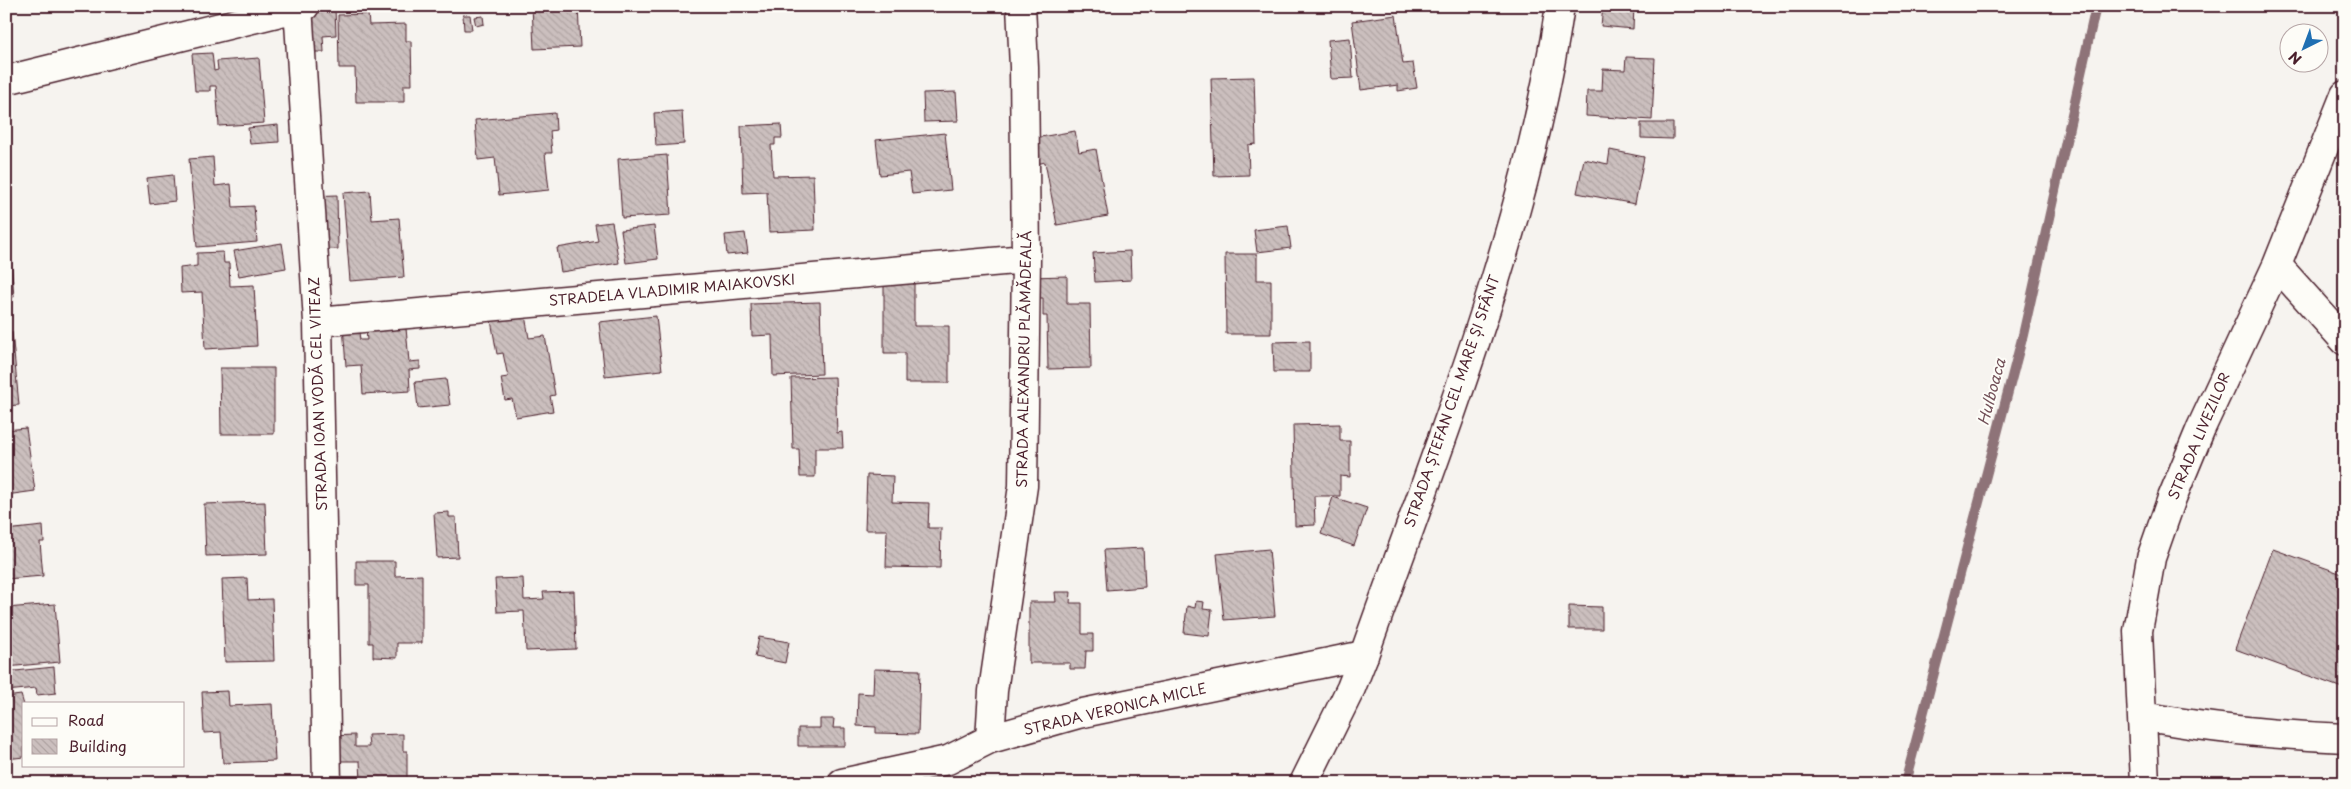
<svg xmlns="http://www.w3.org/2000/svg" width="2351" height="789" viewBox="0 0 2351 789" font-family="'Playpen Sans',sans-serif">
<defs>
<pattern id="building-back-hatch" width="6" height="6" patternUnits="userSpaceOnUse" patternTransform="scale(1.25)"><rect width="6" height="6" fill="#cbbfbe"/><path d="M-1 5l2 2M0 0l6 6M5-1l2 2" fill="none" stroke="#b0a4a3"/></pattern>
</defs>
<rect width="100%" height="100%" fill="#f6f3ef"/>
<filter id="ink" filterUnits="userSpaceOnUse"><feTurbulence type="fractalNoise" baseFrequency=".02" numOctaves="2"/><feDisplacementMap in="SourceGraphic" scale="10" xChannelSelector="R" yChannelSelector="G"/><feConvolveMatrix kernelMatrix="1 2 1 2 8 2 1 2 1" color-interpolation-filters="sRGB"/></filter>
<g filter="url(#ink)">
<g fill="none" stroke-linecap="round" stroke-linejoin="round">
<path stroke="#8e7378" stroke-width="10" d="M1905,783L2023,335L2096,6"/>
</g>
<path fill="url(#building-back-hatch)" stroke="#4a1f2b" d="M532,6H578L580,47L534,49Z
M1603,6H1634L1633,29L1601,26Z
M335,8L336,35L323,36L324,52H302L300,9Z
M368,14L369,25L406,24V41H411L412,85H404V102H356L355,68H339L338,15Z
M463,15H470L472,30H464Z
M1396,15L1403,64L1413,63L1417,88L1398,91V85L1361,90L1352,21Z
M483,16L484,24L476,26L474,17Z
M1350,38L1353,78L1331,79L1328,40Z
M212,53L214,71L218,70L217,61L259,58L264,123L219,126L216,86H210V91H195L192,54Z
M1626,57L1655,58L1652,120L1586,116L1587,91H1602L1603,69L1625,70Z
M1254,77L1256,144L1248,145L1249,175L1214,176L1211,78Z
M956,92L958,121L924,122L923,93Z
M682,111L684,144L656,146L654,113Z
M555,113L556,130L550,131L552,153H545L549,190L499,195L495,158L478,160L475,120Z
M1641,123H1673V139L1641,138Z
M781,124L782,138H775V145H771L773,176L813,175L815,230L769,232L767,192L743,193L741,126Z
M278,125L279,142L250,144L248,128Z
M1075,131L1079,152L1096,149L1108,216L1057,225L1045,162L1033,165L1029,139Z
M945,133L951,190L912,194L909,172L880,175L876,140Z
M1610,150L1644,157L1635,204L1577,193L1584,159L1608,164Z
M667,155L671,215L622,218L618,159Z
M213,157L215,186L231,184L233,207L254,206L257,242L197,247L189,159Z
M173,175L175,201L150,204L147,178Z
M370,191L372,220L399,218L404,277L350,281L343,193Z
M337,195L338,249L311,250L310,196Z
M612,222L619,263L561,272L557,248L598,241L595,224Z
M654,226L658,259L626,263L621,230Z
M1288,226L1291,248L1257,252L1254,230Z
M745,233L748,253L727,255L725,235Z
M6,235H9L14,297H6Z
M282,243L286,268L239,276L234,251Z
M1130,251L1131,280L1095,282L1093,253Z
M223,252L224,263H229L230,286L254,285L257,346L205,349L202,292L181,293L180,268L197,266V253Z
M1225,254H1257V280H1271V334H1226Z
M1067,276V304H1090L1091,368L1048,369L1047,316H1043V298H1030L1029,277Z
M884,282H914V326H949V383H905V353H884Z
M820,302L822,374L773,376L772,335L752,336L751,304Z
M523,304L529,338L545,336L555,395L550,396L553,411L516,417L512,399L505,400L501,378L508,377L503,353L497,354L489,309Z
M656,316L662,370L605,376L599,322Z
M358,325L360,340H367L366,331L406,328L409,362L420,361V369L409,370L410,391L363,394L361,365L346,366L343,326Z
M12,332L19,405L6,406V333Z
M1310,341V372H1274L1273,342Z
M220,368H274V434H221Z
M835,377L837,433L842,432L843,448H815V477H800L799,449H793L791,378Z
M446,379L450,405L418,408L415,382Z
M1340,424V441H1350V477L1340,476V496H1314L1315,525L1295,526L1293,425Z
M26,428L35,491L6,495V430Z
M867,475L893,476L892,502L929,503L928,528H941L940,568L886,567L887,530H865Z
M1333,497L1367,508L1354,546L1321,534Z
M265,502L267,554L206,556L204,504Z
M449,512V517H456L458,557L437,558L434,513Z
M43,526L44,542H40L43,576L6,579V530Z
M1143,548L1145,587L1107,590L1104,550Z
M1269,549L1275,616L1224,620L1217,554Z
M2273,549L2345,575V689L2235,649Z
M356,561H395V576L422,575V643H397V658L373,657V643H369V585H356Z
M247,578L248,600L272,599L274,661L225,662L222,579Z
M523,578L524,600L544,599L543,592L574,591L576,649L526,651L524,611L497,612L495,579Z
M1055,592H1071L1070,603H1082V634H1093V651H1086L1085,669H1070V663H1029V602H1056Z
M1196,601L1204,602L1203,609L1212,610L1209,636L1184,633L1187,606L1195,608Z
M55,604L60,662L6,667V608Z
M1569,606L1602,607V629H1569Z
M759,637L789,642L785,663L755,657Z
M54,667L56,693L37,695L36,688L6,691V672Z
M874,669L920,670L918,734L876,733V727L857,726L858,693L873,694Z
M228,691L229,706L272,704L275,761L223,763L221,732L204,733L202,692Z
M21,695L24,705V757L6,759V697Z
M820,719H834L833,728H845V746H798V728H820Z
M403,734V751H407V783H361L360,761H330V736L355,735V747H369L368,735Z"/>
<g fill="none" stroke-linecap="round" stroke-linejoin="round">
<g stroke="#4a1f2b" stroke-width="31">
<path id="street" d="M298,6L318,322L327,783
M6,80L305,6
M2277,265L2345,95
M318,322L1026,259
M2143,716C2210,729 2277,735 2345,738
M990,739L993,691L1023,486L1026,259L1024,67L1021,6
M842,783L948,760L990,739L1078,714L1364,655
M2145,783L2138,631L2151,558L2172,498L2201,428L2277,265L2345,341"/>
</g>
<g stroke="#4a1f2b" stroke-width="31">
<path id="secondary" d="M1304,783L1351,688L1364,655C1439,443 1527,229 1560,6"/>
</g>
<use href="#street" stroke="#fdfcf7" stroke-width="28"/>
<use href="#secondary" stroke="#fdfcf7" stroke-width="28"/>
</g>
</g>
<g text-anchor="middle" stroke-width="4" stroke-linejoin="round" paint-order="stroke">
<g font-size="14" fill="#4a1f2b" stroke="#fdfcf7">
<text transform="translate(672 290) rotate(-5)" y="5">STRADELA VLADIMIR MAIAKOVSKI</text>
<text transform="translate(1024 359) rotate(-89)" y="5">STRADA ALEXANDRU PLĂMĂDEALĂ</text>
<text transform="translate(318 394) rotate(-92)" y="5">STRADA IOAN VODĂ CEL VITEAZ</text>
<text transform="translate(1452 401) rotate(-71)" y="5">STRADA ȘTEFAN CEL MARE ȘI SFÂNT</text>
<text transform="translate(2199 436) rotate(-67)" y="5">STRADA LIVEZILOR</text>
<text transform="translate(1115 709) rotate(-13)" y="5">STRADA VERONICA MICLE</text>
</g>
<g font-size="15" font-style="italic" fill="#725058" stroke="#fdfcf7">
<text transform="translate(1992 392) rotate(-75)" y="5">Hulboaca</text>
</g>
</g>
<rect width="2351" height="789" fill="none" stroke="#fdfcf7" stroke-width="25"/>
<rect x="12" y="12" width="2326" height="764" fill="none" stroke="#4a1f2b" stroke-width="2" filter="url(#ink)"/>
<rect x="22" y="702" width="162" height="65" fill="#fdfcf7" stroke="#b5a4a5"/>
<rect x="32" y="718" width="25" height="8" fill="#fdfcf7" stroke="#b5a4a5"/>
<text x="68" y="726" font-size="15" fill="#4a1f2b">Road</text>
<rect x="32" y="739" width="25" height="15" fill="url(#building-back-hatch)" stroke="#b5a4a5"/>
<text x="68" y="752" font-size="15" fill="#4a1f2b">Building</text>
<g transform="translate(2304 48) rotate(222)"><circle r="24" fill="#fdfcf7" stroke="#b5a4a5"/>
<path d="M0-4L9 19L0 12L-9 19Z" fill="#1f6fb2"/>
<text y="-8" font-size="14" font-weight="bold" text-anchor="middle" fill="#4a1f2b">N</text>
</g>
</svg>
